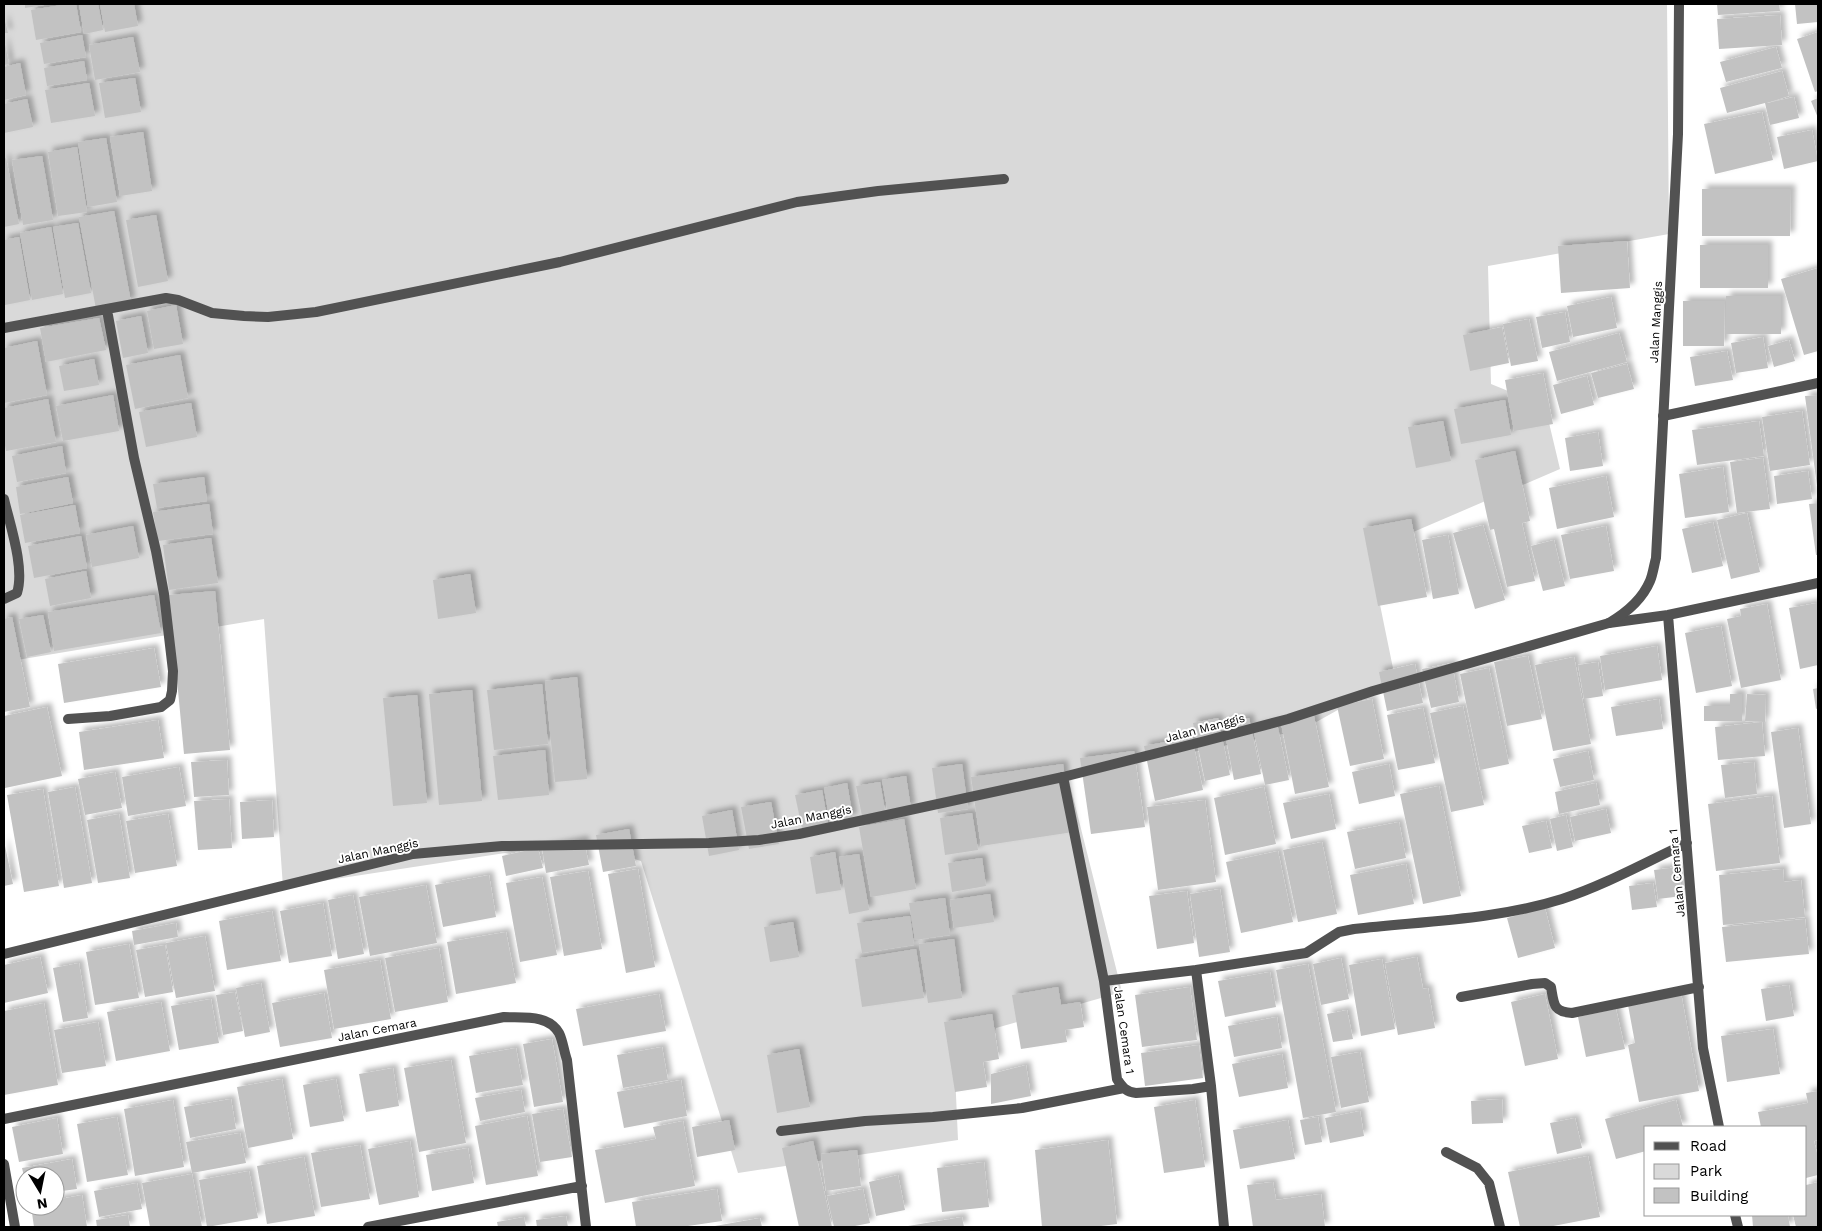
<svg xmlns="http://www.w3.org/2000/svg" width="1822" height="1231" viewBox="0 0 1822 1231" font-family="'Work Sans',sans-serif">
<defs>
<filter id="shadow"><feDropShadow dx="4.5" dy="-4.5" stdDeviation="2.5" flood-color="#0004"/></filter>
</defs>
<rect width="100%" height="100%" fill="#fff"/>
<path fill="#d9d9d9" d="M4,4H1667L1669,234L1488,266L1491,384L1545,406L1560,469L1369,551L1395,678L1302,730L1068,777L1122,992L996,1028L986,1058L955,1073L958,1140L738,1173L641,861L577,842L283,887L264,619L5,662L4,655Z"/>
<path fill="#c2c2c2" filter="url(#shadow)" d="M25,4H44V5L25,8Z
M68,4H76L81,32L36,40L31,10Z
M79,4H98L103,30L84,34Z
M100,4H134L138,26L105,32Z
M1717,4H1779L1780,11L1718,15Z
M1795,4H1818V22L1797,24Z
M1780,15L1782,45L1719,49L1717,19Z
M4,17L8,33H4Z
M1818,32V91L1815,92L1797,39Z
M82,35L86,57L44,64L40,43Z
M133,37L140,72L95,80L89,45Z
M4,39L9,64L4,65Z
M1776,47L1782,68L1726,82L1720,62Z
M84,61L87,80L47,86L44,68Z
M20,63L26,95L4,100V67Z
M1782,71L1789,96L1767,103L1794,97L1799,118L1770,125L1765,103L1727,113L1720,88Z
M135,78L141,112L105,118L99,83Z
M89,83L95,116L51,123L45,90Z
M1818,98V118L1811,101Z
M27,99L33,127L4,133V104Z
M1762,112L1773,160L1715,174L1704,124Z
M1812,130L1818,161L1784,169L1777,137Z
M143,132L152,191L120,196L110,137Z
M106,138L117,202L88,207L78,142Z
M77,147L87,212L58,216L48,152Z
M42,156L53,220L23,225L12,160Z
M6,158L19,224L4,227V159Z
M1702,189H1791L1790,236H1702Z
M114,211L131,302L96,309L79,217Z
M156,215L168,281L138,287L126,220Z
M78,223L91,293L65,298L53,227Z
M51,227L63,294L32,300L20,233Z
M19,237L30,300L5,305L4,240Z
M1627,241L1630,288L1561,293L1558,246Z
M1700,245H1768V288H1700Z
M1818,268V351L1804,355L1781,279Z
M1726,296H1781V334H1726Z
M1611,297L1617,328L1573,337L1567,306Z
M1683,301H1725L1724,346H1683Z
M176,305L183,344L154,349L147,311Z
M1565,312L1570,342L1542,348L1536,317Z
M141,316L148,353L123,358L116,321Z
M99,318L106,350L46,362L40,328Z
M1529,319L1538,361L1511,366L1503,324Z
M1502,327L1509,363L1470,371L1463,335Z
M1619,333L1627,362L1557,381L1549,352Z
M1763,337L1768,368L1736,373L1731,343Z
M1789,340L1795,361L1774,367L1768,346Z
M37,341L47,395L4,403V348Z
M1727,351L1733,380L1695,386L1690,357Z
M180,355L188,398L135,409L126,365Z
M94,359L99,385L64,391L59,366Z
M1627,364L1634,389L1598,398L1591,373Z
M1543,373L1553,424L1514,431L1505,380Z
M1587,376L1594,405L1561,414L1553,385Z
M113,395L119,431L63,441L56,406Z
M1818,395V486H1817L1805,396Z
M48,399L56,442L6,451L4,440V408Z
M1505,400L1511,435L1461,444L1454,409Z
M191,403L197,437L146,447L139,412Z
M1802,411L1810,465L1770,471L1762,417Z
M1443,421L1451,461L1416,468L1408,427Z
M1759,421L1764,456L1697,465L1692,430Z
M1598,432L1603,466L1570,471L1565,438Z
M62,446L66,473L17,482L12,456Z
M1515,451L1530,521L1522,523L1535,581L1507,587L1494,529L1490,530L1475,460Z
M1763,458L1770,509L1737,513L1730,462Z
M1723,467L1729,512L1685,518L1679,474Z
M1808,471L1812,499L1777,504L1774,476Z
M1606,476L1614,517L1557,529L1549,488Z
M68,477L73,503L20,514L16,487Z
M204,477L207,501L157,508L153,484Z
M1818,503V555H1816L1809,504Z
M209,504L213,534L158,541L153,512Z
M75,505L80,533L25,543L20,515Z
M1747,513L1760,572L1731,579L1717,520Z
M1411,519L1427,597L1378,606L1363,528Z
M1713,522L1723,566L1692,573L1682,529Z
M1483,525L1505,600L1475,609L1453,533Z
M133,526L139,558L92,567L86,535Z
M1606,526L1614,571L1570,579L1561,535Z
M1448,535L1459,594L1433,599L1422,540Z
M81,536L87,568L34,578L28,546Z
M211,538L218,583L169,590L163,545Z
M1554,540L1565,586L1543,591L1531,546Z
M86,571L91,598L50,606L45,579Z
M470,574L476,613L438,619L433,580Z
M215,591L230,750L184,754L169,595Z
M154,595L161,633L54,651L48,612Z
M1817,603L1818,665L1800,669L1789,608Z
M1767,604L1781,680L1741,688L1727,619L1741,616L1740,609Z
M43,615L51,652L27,657L19,619Z
M12,617L30,707L4,712V619Z
M1721,626L1732,686L1696,693L1685,633Z
M1657,646L1662,680L1605,690L1600,656Z
M154,648L161,687L64,703L58,664Z
M1528,656L1542,719L1507,726L1494,662Z
M1574,657L1591,744L1553,751L1535,665Z
M1598,662L1603,696L1584,699L1578,665Z
M1452,663L1459,702L1431,708L1422,669Z
M1415,664L1423,703L1387,711L1379,672Z
M1489,668L1509,764L1480,770L1460,674Z
M577,677L587,779L555,782L545,681Z
M542,684L548,744L494,750L487,690Z
M1818,688V708L1816,709L1813,689Z
M472,690L482,801L439,805L429,694Z
M1730,694H1742V721H1704V706H1730Z
M1747,694L1766,695L1765,722L1745,721Z
M417,695L427,803L393,806L383,698Z
M1372,699L1384,759L1350,766L1337,706Z
M1659,699L1663,729L1616,736L1611,707Z
M1463,706L1484,805L1451,812L1430,713Z
M47,707L62,776L5,788L4,781V716Z
M1423,708L1435,763L1398,770L1387,715Z
M1314,716L1329,787L1295,794L1281,723Z
M1218,718L1230,775L1205,781L1193,723Z
M1249,718L1261,774L1234,780L1223,723Z
M158,720L164,758L84,770L79,732Z
M1762,722L1765,756L1718,760L1715,727Z
M1277,723L1289,780L1265,785L1253,728Z
M1798,728L1811,824L1784,828L1771,732Z
M1192,737L1203,790L1155,801L1144,746Z
M545,750L549,795L498,800L493,756Z
M1134,751L1145,827L1091,834L1080,758Z
M1588,751L1594,780L1560,787L1553,759Z
M227,760L229,795L194,797L191,762Z
M1754,762L1757,794L1725,798L1721,765Z
M962,764L968,809L938,813L932,768Z
M1063,764L1073,832L981,846L971,777Z
M1389,764L1395,796L1359,804L1352,772Z
M179,767L186,806L128,816L122,777Z
M115,772L122,808L85,815L78,779Z
M906,776L911,809L888,813L882,780Z
M880,782L885,811L862,816L856,786Z
M847,783L853,818L830,822L824,788Z
M1596,783L1600,805L1559,814L1555,792Z
M1439,786L1461,896L1423,904L1400,794Z
M75,787L92,883L64,888L48,792Z
M1264,787L1276,844L1225,855L1214,798Z
M43,789L59,886L24,892L7,795Z
M822,790L829,829L803,833L795,795Z
M1329,794L1336,829L1291,839L1283,803Z
M1772,796L1780,863L1716,871L1708,804Z
M229,799L232,848L198,850L194,801Z
M272,800L274,837L242,839L240,802Z
M1205,800L1216,882L1158,890L1147,807Z
M771,802L779,844L749,849L741,807Z
M1606,809L1611,833L1575,841L1570,817Z
M732,810L739,850L709,856L702,816Z
M972,813L978,850L945,855L940,818Z
M119,814L130,878L98,883L87,820Z
M168,814L177,866L135,873L126,821Z
M1566,815L1573,847L1557,851L1550,819Z
M904,819L916,889L871,897L859,827Z
M1546,821L1552,848L1529,853L1522,826Z
M1399,822L1406,858L1355,869L1347,832Z
M629,829L636,866L603,872L596,835Z
M584,840L589,865L546,873L542,848Z
M4,841L13,884L4,886Z
M1322,842L1337,914L1298,922L1283,850Z
M538,848L543,868L506,876L502,856Z
M1278,851L1293,922L1241,933L1226,862Z
M835,852L841,890L816,894L810,857Z
M859,854L869,910L849,914L839,857Z
M982,858L986,886L952,892L948,863Z
M1406,864L1414,904L1358,915L1350,875Z
M1678,867L1682,896L1658,899L1654,870Z
M638,869L655,967L626,973L608,874Z
M1783,869L1784,882L1801,880L1805,917L1723,925L1719,875Z
M588,871L602,949L564,956L550,877Z
M489,875L496,917L443,927L435,885Z
M542,877L557,955L520,962L506,883Z
M1653,883L1657,907L1632,910L1629,886Z
M426,885L437,943L370,956L359,897Z
M1220,889L1230,952L1199,957L1190,894Z
M1187,891L1194,943L1157,949L1149,896Z
M990,894L994,922L954,928L950,900Z
M353,895L364,954L338,959L328,900Z
M945,898L950,935L915,940L909,903Z
M323,903L332,956L289,963L280,911Z
M1545,908L1555,948L1518,958L1507,918Z
M272,911L281,961L227,970L219,921Z
M910,916L914,945L862,953L857,923Z
M1805,919L1809,954L1726,962L1722,927Z
M793,922L799,957L770,962L764,927Z
M176,923L178,937L134,945L132,931Z
M506,932L516,983L456,994L447,942Z
M205,936L215,991L176,998L166,943Z
M954,939L962,998L928,1003L919,944Z
M129,944L139,998L95,1005L86,952Z
M165,945L173,992L145,997L136,950Z
M439,948L448,1002L395,1012L385,958Z
M916,949L924,998L862,1007L855,959Z
M40,957L48,993L4,1003V965Z
M1417,957L1423,989L1428,988L1435,1028L1398,1035L1385,963Z
M1341,958L1349,999L1321,1005L1313,964Z
M1382,959L1395,1029L1361,1036L1349,965Z
M380,960L391,1019L334,1029L324,970Z
M79,963L88,1018L63,1022L53,968Z
M1308,964L1336,1112L1303,1118L1276,970Z
M1270,972L1276,1007L1225,1017L1218,981Z
M261,983L270,1032L245,1037L236,988Z
M1789,985L1794,1016L1766,1021L1761,989Z
M1058,987L1061,1005L1080,1002L1084,1027L1065,1030L1067,1042L1021,1049L1012,995Z
M1190,987L1197,1040L1142,1047L1135,995Z
M235,992L243,1031L223,1035L216,995Z
M324,993L332,1038L280,1047L272,1003Z
M1681,993L1699,1091L1639,1102L1628,1045L1635,1043L1628,1005Z
M659,994L666,1031L583,1046L576,1009Z
M1545,994L1558,1059L1525,1066L1511,1002Z
M211,999L219,1043L179,1050L171,1006Z
M161,1002L170,1051L116,1061L107,1012Z
M44,1003L58,1085L4,1095V1011Z
M1616,1009L1625,1049L1586,1057L1578,1017Z
M1347,1010L1353,1039L1333,1042L1327,1014Z
M992,1014L999,1059L983,1062L987,1087L955,1092L944,1022Z
M1277,1017L1282,1048L1234,1057L1228,1026Z
M98,1022L106,1066L62,1073L54,1030Z
M1773,1029L1780,1074L1727,1082L1721,1036Z
M552,1039L563,1102L534,1107L523,1044Z
M1199,1045L1203,1078L1145,1086L1141,1053Z
M662,1047L668,1080L623,1088L617,1055Z
M516,1048L523,1085L476,1093L469,1056Z
M799,1049L810,1107L777,1113L767,1055Z
M1360,1052L1369,1102L1341,1108L1331,1057Z
M1282,1054L1288,1088L1239,1097L1232,1064Z
M451,1060L466,1143L419,1152L404,1068Z
M1026,1065L1031,1096L991,1104V1074Z
M393,1068L399,1106L366,1112L359,1074Z
M282,1079L293,1139L248,1148L237,1087Z
M336,1079L344,1121L310,1127L303,1085Z
M681,1080L687,1116L624,1128L617,1092Z
M521,1090L525,1112L480,1121L475,1098Z
M1818,1091V1140L1814,1141L1818,1157V1175L1806,1178V1127H1761L1758,1112L1808,1103L1806,1093Z
M231,1099L236,1129L190,1138L184,1107Z
M1502,1099L1503,1123L1472,1124L1471,1101Z
M173,1100L184,1167L135,1176L124,1109Z
M1195,1100L1205,1167L1164,1173L1154,1107Z
M1676,1100L1683,1127H1646V1151L1616,1159L1605,1119Z
M563,1109L572,1157L540,1162L532,1114Z
M1360,1111L1364,1136L1330,1143L1325,1118Z
M527,1116L538,1176L486,1185L475,1126Z
M117,1117L128,1175L87,1182L77,1124Z
M1318,1117L1322,1142L1305,1145L1300,1120Z
M57,1118L63,1154L19,1162L12,1127Z
M1575,1118L1582,1148L1557,1154L1550,1123Z
M729,1120L735,1150L697,1157L692,1127Z
M1288,1120L1295,1159L1240,1169L1233,1130Z
M683,1121L695,1186L605,1203L595,1150L656,1139L653,1127Z
M240,1133L246,1163L192,1173L186,1142Z
M1108,1140L1117,1224L1093,1227H1042L1035,1150Z
M410,1141L419,1197L379,1205L368,1149Z
M813,1141L832,1227H799L782,1148Z
M360,1145L370,1199L321,1207L311,1153Z
M468,1148L474,1183L432,1191L426,1155Z
M857,1150L861,1186L826,1191L821,1154Z
M1588,1156L1600,1217L1548,1227H1520L1508,1172Z
M304,1157L315,1216L267,1224L257,1166Z
M72,1159L77,1189L55,1192V1176H24L22,1168Z
M984,1162L989,1207L942,1212L937,1168Z
M249,1171L258,1218L207,1227L199,1180Z
M192,1174L202,1227H150L142,1183Z
M898,1175L905,1210L876,1216L869,1182Z
M1273,1182L1276,1200L1321,1194L1325,1227H1253L1247,1185Z
M1818,1182V1227H1796L1793,1215H1806V1185Z
M137,1183L142,1209L99,1217L94,1191Z
M717,1189L722,1221L681,1227H636L632,1202Z
M863,1189L870,1223L850,1227H834L827,1196Z
M82,1195L87,1227H34L31,1206H55V1200Z
M128,1215L130,1227H97L96,1220Z
M1752,1215H1788L1790,1227H1753Z
M566,1216L568,1227H537L536,1220Z
M524,1217L526,1227H498L497,1222Z
M962,1217L964,1227H908V1226Z
M760,1218L762,1227H715V1226Z"/>
<g fill="none" stroke-linecap="round" stroke-linejoin="round">
<path stroke="#525252" stroke-width="10" d="M4,328L166,298L178,300L212,313L244,316L268,317L316,312L560,262L797,202L878,191L1004,179
M1663,416L1818,383
M4,499C10,525 25,568 17,593L4,599
M1668,615L1703,1048L1719,1127
M1609,623L1668,615L1818,583
M68,719L110,716L161,707L170,700L172,691L173,671L164,594L156,551L134,458L107,310
M1063,777L1104,981L1117,1079C1122,1087 1126,1092 1136,1093L1193,1089L1211,1086L1224,1227
M1104,981L1196,970
M1461,997L1532,984L1545,983L1551,987C1554,1004 1553,1012 1572,1013L1699,987
M1211,1086L1196,970L1306,953L1339,932L1354,929C1424,921 1495,920 1562,899C1605,885 1646,862 1687,843
M4,1119L504,1017C523,1018 548,1014 559,1033C563,1041 564,1052 567,1060L586,1227
M781,1131L865,1121L933,1117L1022,1108L1124,1088
M1446,1152L1477,1168L1489,1183L1500,1227
M4,1164L15,1227
M1735,1215L1738,1227
M368,1227L582,1186"/>
<path stroke="#525252" stroke-width="10" d="M4,954L413,854L502,846L709,843L759,840L799,834L1063,777L1205,741L1288,719L1373,691L1609,623C1626,613 1642,600 1650,581C1653,574 1654,565 1656,558L1678,134L1679,4"/>
</g>
<g text-anchor="middle" stroke-width="4" stroke-linejoin="round" paint-order="stroke">
<g font-size="12" fill="#000" stroke="#fff">
<text transform="translate(1656 322) rotate(-87)" y="4">Jalan Manggis</text>
<text transform="translate(1205 728) rotate(-15)" y="4">Jalan Manggis</text>
<text transform="translate(811 817) rotate(-11)" y="4">Jalan Manggis</text>
<text transform="translate(378 851) rotate(-12)" y="4">Jalan Manggis</text>
<text transform="translate(1677 873) rotate(-95)" y="4">Jalan Cemara 1</text>
<text transform="translate(377 1030) rotate(-11)" y="4">Jalan Cemara</text>
<text transform="translate(1124 1030) rotate(82)" y="4">Jalan Cemara 1</text>
</g>
</g>
<rect width="1822" height="1231" fill="none" stroke="#000000" stroke-width="10"/>
<rect x="1644" y="1126" width="162" height="90" fill="#ffffff" stroke="#999999"/>
<rect x="1654" y="1142" width="25" height="8" fill="#525252" stroke="#999999"/>
<text x="1690" y="1151" font-size="15" fill="#000000">Road</text>
<rect x="1654" y="1164" width="25" height="15" fill="#d9d9d9" stroke="#999999"/>
<text x="1690" y="1176" font-size="15" fill="#000000">Park</text>
<rect x="1654" y="1188" width="25" height="15" fill="#c2c2c2" stroke="#999999"/>
<text x="1690" y="1201" font-size="15" fill="#000000">Building</text>
<g transform="translate(40 1191) rotate(170)"><circle r="24" fill="#ffffff" stroke="#999999"/>
<path d="M0-4L9 19L0 12L-9 19Z" fill="#000000"/>
<text y="-8" font-size="14" font-weight="bold" text-anchor="middle" fill="#000000">N</text>
</g>
</svg>
